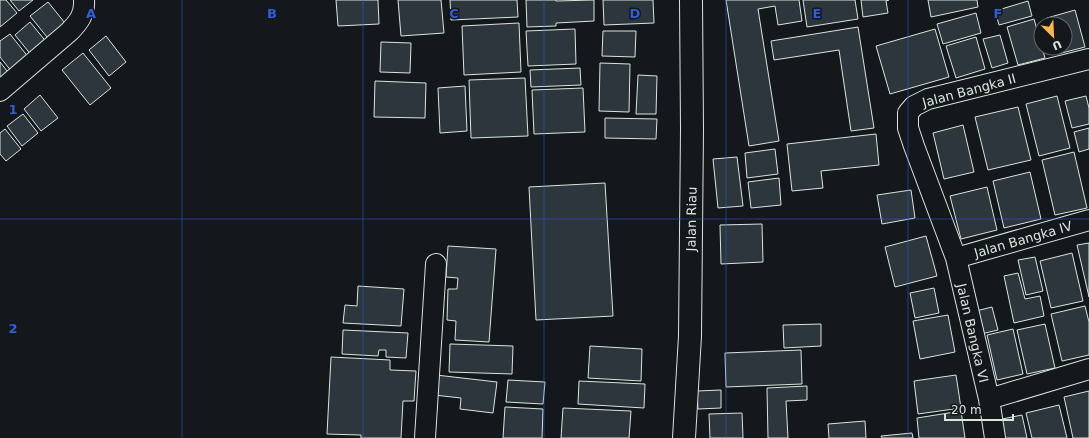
<svg xmlns="http://www.w3.org/2000/svg" width="1089" height="438" viewBox="0 0 1089 438" font-family="'DejaVu Sans',sans-serif">
<rect width="100%" height="100%" fill="#14181c"/>
<path fill="#2c363c" stroke="#d8e6dc" d="M0,0H6L17,13L0,27Z
M10,0H33L19,11Z
M336,0H378L379,24L338,26Z
M398,0H441L444,33L401,36Z
M450,0H517L518,17L451,20Z
M526,0H556V1L594,0V21L556,23V26L527,27Z
M603,0H653L654,23L604,25Z
M726,0H799L802,21L778,25L775,6L758,9L779,141L749,146Z
M803,0H855L858,19L807,27Z
M861,0H889L886,1L888,13L863,17Z
M928,0H977L978,7L931,17Z
M1028,1L1032,16L999,25L995,11Z
M48,2L69,28L51,42L30,16Z
M1075,10L1085,47L1058,54L1056,48H1065V24H1049L1047,18Z
M976,13L981,33L943,44L937,24Z
M1034,19L1045,58L1018,65L1007,27Z
M30,22L48,44L32,56L15,35Z
M519,23L521,72L464,75L462,26Z
M858,27L874,128L851,131L839,50L774,60L771,41Z
M575,29L576,64L528,66L526,31Z
M935,29L949,77L890,94L876,46Z
M603,31H636L635,57L602,56Z
M10,34L29,58L12,72L0,57V41Z
M1000,35L1008,63L992,68L983,39Z
M106,36L126,62L109,76L89,50Z
M976,37L985,69L956,78L946,46Z
M381,42L411,43L410,73L380,72Z
M83,53L111,88L90,105L62,70Z
M0,62L11,76L0,85Z
M600,63L630,64L629,112L599,111Z
M580,68L581,85L531,87L530,70Z
M638,75L657,76L656,114H636Z
M525,78L528,136L471,138L469,80Z
M375,81L426,83L425,118L374,117Z
M465,86L467,131L440,133L438,88Z
M583,88L585,132L534,134L532,90Z
M40,95L58,118L41,131L24,109Z
M1057,96L1070,148L1039,156L1026,104Z
M1086,96L1089,108V124L1072,128L1065,101Z
M1018,107L1031,160L988,170L975,117Z
M23,114L38,133L22,146L7,126Z
M605,118L657,119L656,139L605,138Z
M963,125L974,172L944,179L933,133Z
M1089,128V149L1079,152L1074,132Z
M5,129L21,149L6,161L0,154V133Z
M876,134L879,165L821,171L823,188L792,191L787,144Z
M775,149L778,174L747,178L745,153Z
M1074,152L1087,208L1055,215L1042,160Z
M737,157L743,206L718,208L713,159Z
M1030,172L1041,219L1004,228L993,181Z
M779,178L781,205L751,208L748,182Z
M605,183L613,316L536,320L529,187Z
M987,187L997,230L961,239L950,196Z
M911,190L915,218L882,224L877,195Z
M762,224L763,262L721,264L720,225Z
M926,236L937,276L895,287L885,247Z
M1089,243V297L1077,245Z
M448,246L496,249L489,342L455,340L456,321L447,320L448,289H457L458,278L446,277Z
M1072,253L1083,301L1051,308L1040,261Z
M1035,257L1043,291L1026,295L1018,260Z
M1018,273L1025,299L1040,296L1044,316L1014,323L1004,276Z
M358,286L404,289L401,326L343,323L345,305L357,306Z
M934,288L939,313L915,318L910,293Z
M1085,306L1089,322V355L1062,361L1051,314Z
M992,307L998,330L981,334L976,311Z
M948,315L955,352L920,359L913,321Z
M821,324V346L784,348L783,325Z
M1045,324L1055,368L1027,374L1017,330Z
M1013,329L1023,374L997,380L987,335Z
M343,330L408,333L406,358L386,357V350H379L378,356L342,354Z
M450,344L513,346L512,374L449,372Z
M590,346L642,349L641,381L588,378Z
M801,350L802,384L726,387L725,353Z
M331,357L390,360V370L416,371L414,401H403L401,438H361V435L327,434Z
M436,375L497,382L493,413L460,409L461,398L434,395Z
M956,375L961,408L918,414L914,381Z
M508,380L545,382L543,404L506,402Z
M579,381L645,384L644,408L578,404Z
M807,386V400L786,401L788,438H768L767,388Z
M721,390V408L698,409L697,391Z
M1089,391V438H1073L1064,397Z
M1059,405L1067,438H1032L1026,413Z
M505,407L543,409L542,438H503Z
M563,408L631,411L629,438H561Z
M961,411L965,438H919L917,418Z
M742,413L743,438H710L709,414Z
M1022,415L1027,438H1001L997,420Z
M865,421L866,438H829L828,424Z
M912,433L913,438H882L881,436Z"/>
<g fill="none" stroke-linecap="round" stroke-linejoin="round">
<g stroke="#d8e6dc" stroke-width="22">
<path id="street" d="M0,91L69,32C79,22 85,14 84,0
M956,258L1089,220
M989,399L1089,369
M425,438L436,264
M995,438L989,399L956,258L914,146L908,128V113L914,106L928,99L1089,59"/>
</g>
<g stroke="#d8e6dc" stroke-width="24">
<path id="secondary" d="M684,438L690,336L692,129L691,0"/>
</g>
<use href="#street" stroke="#14181c" stroke-width="20"/>
<use href="#secondary" stroke="#14181c" stroke-width="22"/>
</g>
<path fill="none" stroke="#305dd8" stroke-width="1" stroke-opacity="0.55" d="M182,0V438M363,0V438M544,0V438M726,0V438M908,0V438M0,219H1089"/>
<g text-anchor="middle" stroke-width="3" stroke-linejoin="round" paint-order="stroke">
<g font-size="13" fill="#d8e6dc" stroke="#14181c">
<text transform="translate(969 90) rotate(-15)" y="5">Jalan Bangka II</text>
<text transform="translate(691 219) rotate(-89)" y="5">Jalan Riau</text>
<text transform="translate(1023 239) rotate(-16)" y="5">Jalan Bangka IV</text>
<text transform="translate(973 333) rotate(77)" y="5">Jalan Bangka VI</text>
</g>
</g>
<g font-size="13" text-anchor="middle" font-weight="bold" fill="#305dd8" stroke="#14181c" stroke-width="3" stroke-linejoin="round" paint-order="stroke">
<text x="91" y="18">A</text>
<text x="272" y="18">B</text>
<text x="454" y="18">C</text>
<text x="635" y="18">D</text>
<text x="817" y="18">E</text>
<text x="998" y="18">F</text>
<text x="13" y="114">1</text>
<text x="13" y="333">2</text>
</g>
<g transform="translate(1053 36) rotate(156)"><circle r="19" fill="#14181c" stroke="#626a69"/>
<path d="M0-3L7 15L0 10L-7 15Z" fill="#ffb74d"/>
<text y="-6" font-size="11" font-weight="bold" text-anchor="middle" fill="#d8e6dc">U</text>
</g>
<path d="M945 414v6h68v-6" fill="none" stroke="#d8e6dc" stroke-width="2"/>
<text x="951" y="414" font-size="12" fill="#d8e6dc" stroke="#14181c" stroke-width="3" paint-order="stroke">20 m</text>
</svg>
